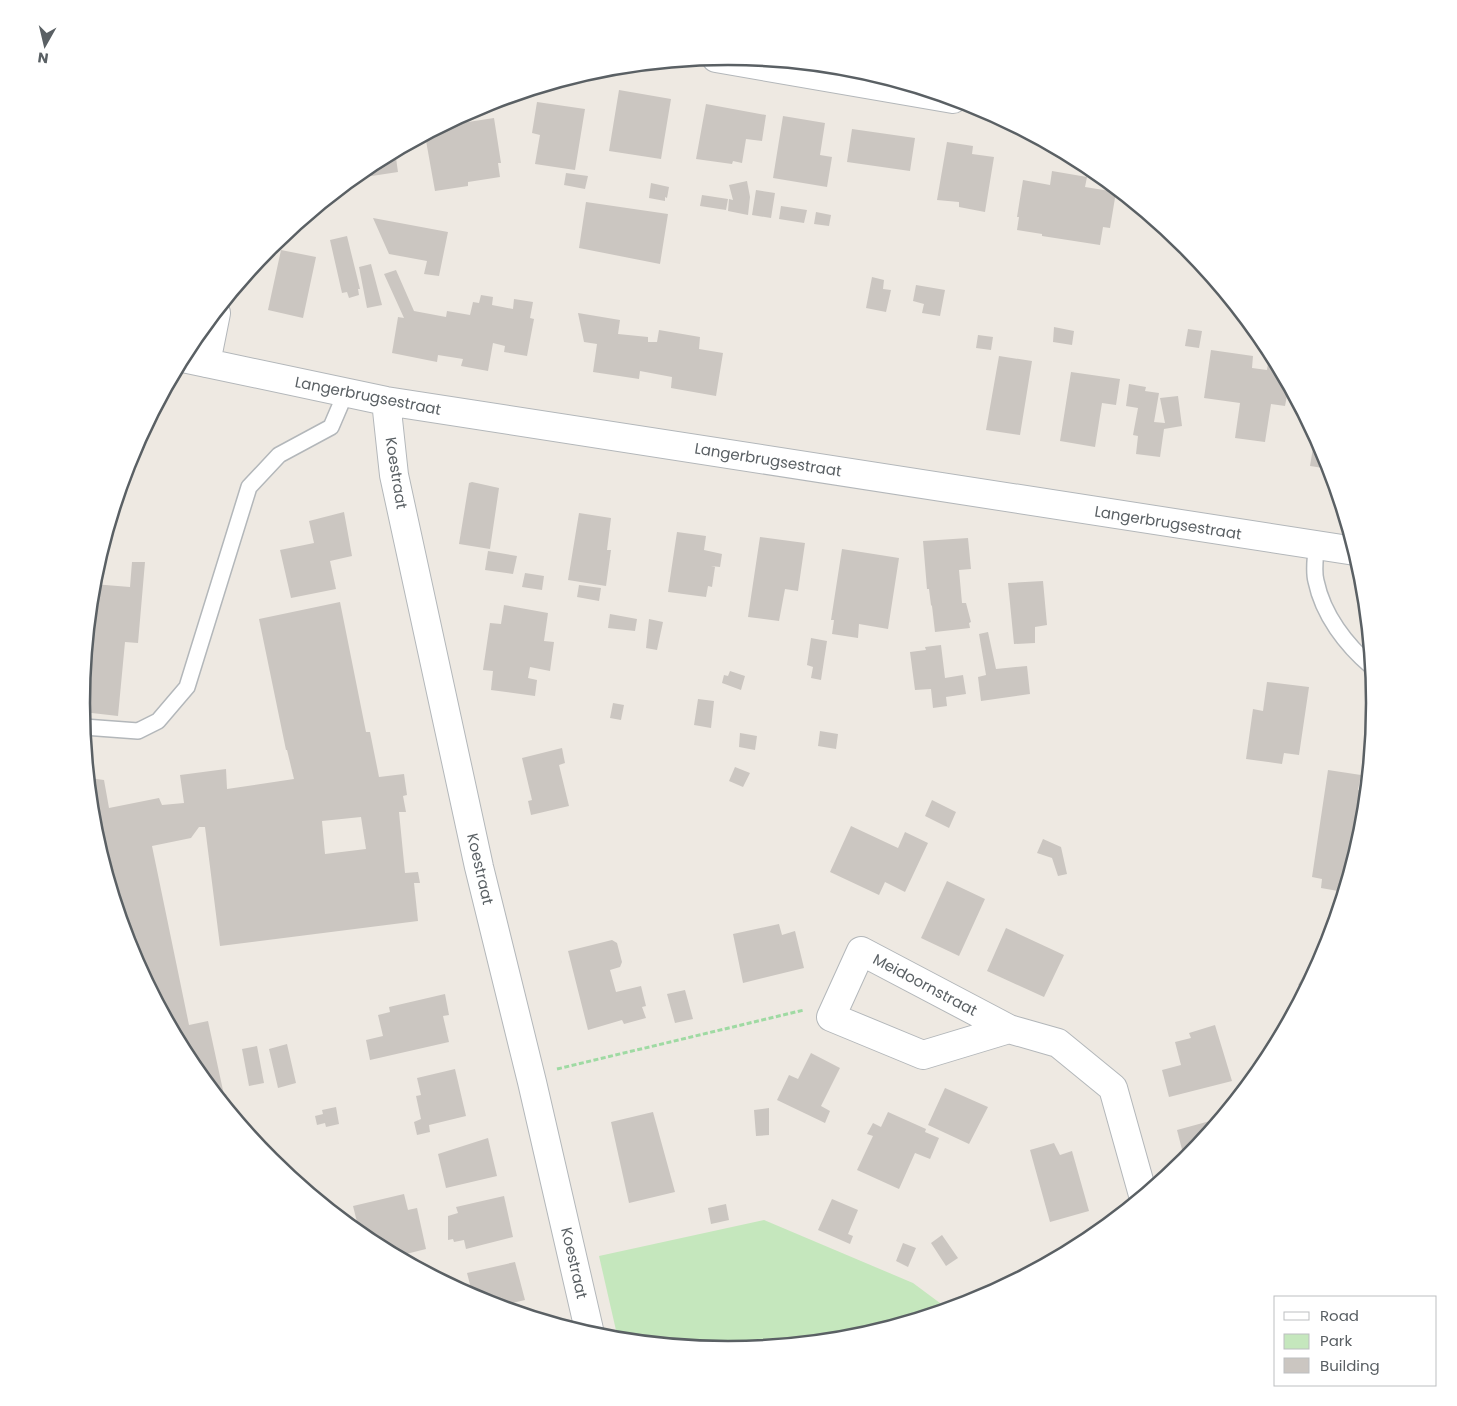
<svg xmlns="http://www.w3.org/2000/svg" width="1457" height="1406" viewBox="0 0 1457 1406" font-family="Poppins,sans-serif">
<rect width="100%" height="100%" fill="#eee9e2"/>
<path fill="#c5e7bd" d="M764,1220L913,1283L948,1309L854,1337L729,1350L618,1339L599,1256Z"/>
<path fill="#cbc6c1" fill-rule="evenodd" d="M619,90L671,99L661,159L609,151Z
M537,102L585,109L575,170L535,164L540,135L532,133Z
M706,104L766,115L762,141L746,139L742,163L733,161L732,164L696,159Z
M783,116L825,123L820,155L832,157L827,187L773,178Z
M494,118L501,163H498L500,177L468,182V186L435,191L425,135L442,126Z
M852,129L915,138L910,171L847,162Z
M947,142L973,146L972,154L994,157L985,212L959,207V202L937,200Z
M395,151L398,172L352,179L369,165Z
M1052,171L1087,177L1085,187L1116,192L1110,228L1103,227L1100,245L1042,236V234L1017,230L1019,217H1017L1023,180L1050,185Z
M566,173L588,176L585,189L564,185Z
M747,181L750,197L748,215L728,211L729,199L733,200L729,185Z
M651,183L669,187L667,198L665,197V201L649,198Z
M756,190L775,193L771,218L752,215Z
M702,195L728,199L726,210L700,206Z
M586,202L668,214L660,264L579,248Z
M781,206L807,210L804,223L779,219Z
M816,212L831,215L829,226L814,224Z
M373,218L448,232L439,276L424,274L427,261L389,254Z
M347,236L360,289H358L359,295L349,298L347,292L342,293L330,240Z
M281,250L316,257L303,318L268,310Z
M371,264L382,305L367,308L359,267Z
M396,270L414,311L446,317L447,311L470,315L473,302L479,303L481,295L493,297L492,305L513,309L514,299L533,302L530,318L534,319L527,356L504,352L505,346L493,343L488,371L461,366L463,359L438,355L437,362L392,353L398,317L404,318L384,274Z
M872,277L884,280L883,289L891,290L886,312L866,308Z
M916,285L945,290L940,316L922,313L924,304L913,301Z
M578,313L620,320L618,334L648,337V342H657L659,330L700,337L699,349L723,353L716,396L671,388L672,377L640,371L639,379L593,372L597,344L584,342Z
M1054,327L1074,331L1072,345L1053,342Z
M1188,329L1202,331L1199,348L1185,346Z
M978,335L993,337L991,350L976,348Z
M1211,350L1253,356L1252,368L1267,370L1270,350L1289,385L1285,406L1271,404L1265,442L1235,438L1240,403L1204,398Z
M999,356L1032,361L1020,435L986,430Z
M1071,372L1120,379L1116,405L1102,403L1095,447L1060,441Z
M1129,384L1146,387L1145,391L1159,393L1154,422L1165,423L1160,398L1178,396L1182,426L1164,429L1160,457L1136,454L1138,436L1133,435L1138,408L1126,406Z
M1315,435L1326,456L1330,469L1310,466Z
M472,482L499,488L490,549L459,544L469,483Z
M344,512L352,556L330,561L336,589L291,598L280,550L314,543L309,521Z
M579,513L611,518L607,550H611L606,586L568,580Z
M677,532L706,536L704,550L722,554L720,567L711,566L715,567L712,587L708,586L706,597L668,592Z
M760,537L805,543L798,591L785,589L779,621L748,617Z
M968,538L971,569L959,570L962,603H966L971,622L969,623L970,628L935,632L932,606L931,605L929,589H927L923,541Z
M842,549L899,558L888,629L859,624L858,638L832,634L834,620H831Z
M488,551L517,556L513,574L485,570Z
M132,562H145L138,643L125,642L118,716L83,712L82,703L93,584L130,587Z
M525,573L544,576L542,590L522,587Z
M1043,581L1047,625L1035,627V643L1014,644L1008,583Z
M579,585L601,588L599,601L577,597Z
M340,602L366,732H370L379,777L404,774L407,795L403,796L406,812H399L405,873L418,872L420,883H414L418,921L220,946L205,827H199L191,838L152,846L189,1025L208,1021L224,1095L226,1094L230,1110L191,1062L131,950L122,914L120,916L94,829L89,778L104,780L109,808L159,798L162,805L184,803L180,775L226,769L227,789L294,779L287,750H286L259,619ZM361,817L366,849L325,854L322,821Z
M504,605L548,613L544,641L554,642L550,671L530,667L528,678L537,680L535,696L491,690L493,671L483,670L490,623L501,624Z
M610,614L637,619L635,631L608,628Z
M649,619L663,622L657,650L646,648Z
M988,632L996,669L1027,666L1030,694L981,701L978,677L986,675L979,634Z
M811,638L827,641L821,680L811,678L813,667L807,665Z
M941,645L945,678L963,675L966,694L946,697L947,706L933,708L931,689L915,690L910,652L926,650L925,647Z
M730,671L745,676L741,690L722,683L724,675L728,676Z
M1267,682L1309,687L1299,755L1284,753L1282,764L1246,759L1253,709L1263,711Z
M698,699L714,701L711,728L694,725Z
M613,703L624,705L621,720L610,718Z
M820,731L838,734L836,749L818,746Z
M740,733L757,736L755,750L739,747Z
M562,748L565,763L559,765L569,806L531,815L528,801L532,800L522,758Z
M735,767L750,773L743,787L729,781Z
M1328,770L1361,775L1358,790L1367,792L1363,829L1359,830L1355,855L1344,892L1321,888L1322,879L1312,877Z
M932,800L956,812L949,828L925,816Z
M851,826L898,848L905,832L928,843L905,892L885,882L879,895L830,872Z
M1043,839L1061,847L1067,874L1058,876L1052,858L1037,853Z
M947,881L985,899L959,956L921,938Z
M779,924L782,935L795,931L804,968L743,983L733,934Z
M1006,928L1064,955L1044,997L987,971Z
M612,940L617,943L622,962L620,967L610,970L616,992L641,986L646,1006L642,1007L646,1018L624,1024L622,1020L588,1030L568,951Z
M1305,973L1312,977L1306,989L1298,985Z
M685,990L693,1019L675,1023L667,994Z
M445,994L449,1015L443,1016L449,1042L370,1060L366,1040L383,1036L378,1015L390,1012L389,1007Z
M1215,1025L1232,1081L1169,1097L1162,1070L1181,1065L1175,1042L1191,1038L1189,1033Z
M287,1044L296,1083L278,1088L269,1049Z
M257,1046L264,1083L249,1086L242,1049Z
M811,1053L840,1068L821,1106L830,1111L825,1123L777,1100L789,1075L798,1079Z
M455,1069L466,1116L429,1125L430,1132L417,1135L414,1122L421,1119L416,1096L421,1095L417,1078Z
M945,1088L988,1107L969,1144L928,1125Z
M336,1107L339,1124L326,1127L325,1123L317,1125L315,1116L323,1114L322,1110Z
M769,1108V1135L756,1136L754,1110Z
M653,1112L675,1192L629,1203L611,1122Z
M888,1112L926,1129L925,1132L939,1138L930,1159L915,1153L899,1189L857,1170L873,1136L867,1134L873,1123L881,1127Z
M1221,1118L1186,1161H1185L1177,1130Z
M488,1138L497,1176L446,1188L438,1154Z
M1054,1143L1060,1155L1072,1151L1089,1211L1050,1222L1030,1150Z
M404,1194L408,1210L417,1208L426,1249L398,1256L369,1241L349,1224L357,1222L353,1206Z
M504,1196L513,1237L466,1249L464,1240L454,1242L453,1239L448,1240V1216L458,1213L456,1207Z
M832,1199L858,1210L848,1234L853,1236L850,1244L818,1230Z
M726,1204L729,1220L711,1224L708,1208Z
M942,1235L958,1258L946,1266L931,1243Z
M903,1243L916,1248L908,1267L896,1261Z
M515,1262L525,1300L499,1306L473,1296L467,1273Z
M435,1270L437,1277L427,1272Z"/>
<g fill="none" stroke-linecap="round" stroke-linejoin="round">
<g stroke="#b3b7ba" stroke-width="18">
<path id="lane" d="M1316,546C1316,556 1313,570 1316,581C1323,615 1346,645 1372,667
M84,727L138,731L158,721L187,687L249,487L279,455L331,427L346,392"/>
</g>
<g stroke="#b3b7ba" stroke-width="30">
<path id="street" d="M716,58L953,99
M183,358L386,401L1355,551
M206,363L216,313
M386,401L394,475L479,867L532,1082L590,1334
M1009,1029L923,1055L831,1017L861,951L1009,1029L1058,1043L1113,1088L1143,1195"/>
</g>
<path stroke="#9fdaa3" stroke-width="3" stroke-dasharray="5 2.5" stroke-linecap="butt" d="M557,1069L804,1010"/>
<use href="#lane" stroke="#fff" stroke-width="15"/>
<use href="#street" stroke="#fff" stroke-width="28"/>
</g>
<g text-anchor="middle" stroke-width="4.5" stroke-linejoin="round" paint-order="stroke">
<g font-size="15" fill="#5a6064" stroke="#fff">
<text transform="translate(368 396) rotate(11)" y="5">Langerbrugsestraat</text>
<text transform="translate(768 460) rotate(9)" y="5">Langerbrugsestraat</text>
<text transform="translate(396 473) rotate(81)" y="5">Koestraat</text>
<text transform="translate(1168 523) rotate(9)" y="5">Langerbrugsestraat</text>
<text transform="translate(480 869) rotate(77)" y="5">Koestraat</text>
<text transform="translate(925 985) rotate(28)" y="5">Meidoornstraat</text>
<text transform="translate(574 1263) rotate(77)" y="5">Koestraat</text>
</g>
</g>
<path d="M0 0H1457V1406H0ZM90 703a638 638 0 1 1 1276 0a638 638 0 1 1-1276 0Z" fill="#fff" fill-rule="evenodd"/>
<path fill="none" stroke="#5a6064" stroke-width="2.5" d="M90 703a638 638 0 1 1 1276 0a638 638 0 1 1-1276 0Z"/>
<rect x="1274" y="1296" width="162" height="90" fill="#ffffff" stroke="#bdbfc1"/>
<rect x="1284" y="1312" width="25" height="8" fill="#ffffff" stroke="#bdbfc1"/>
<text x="1320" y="1321" font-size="15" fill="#5a6064">Road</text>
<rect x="1284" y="1334" width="25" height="15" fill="#c5e7bd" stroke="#bdbfc1"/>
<text x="1320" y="1346" font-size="15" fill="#5a6064">Park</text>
<rect x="1284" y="1358" width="25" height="15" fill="#cbc6c1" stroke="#bdbfc1"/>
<text x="1320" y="1371" font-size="15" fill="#5a6064">Building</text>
<g transform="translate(45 45) rotate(188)" stroke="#ffffff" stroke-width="4" paint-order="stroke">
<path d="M0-4L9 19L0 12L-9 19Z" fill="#5a6064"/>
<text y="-8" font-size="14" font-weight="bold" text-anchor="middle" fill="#5a6064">N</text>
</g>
</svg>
